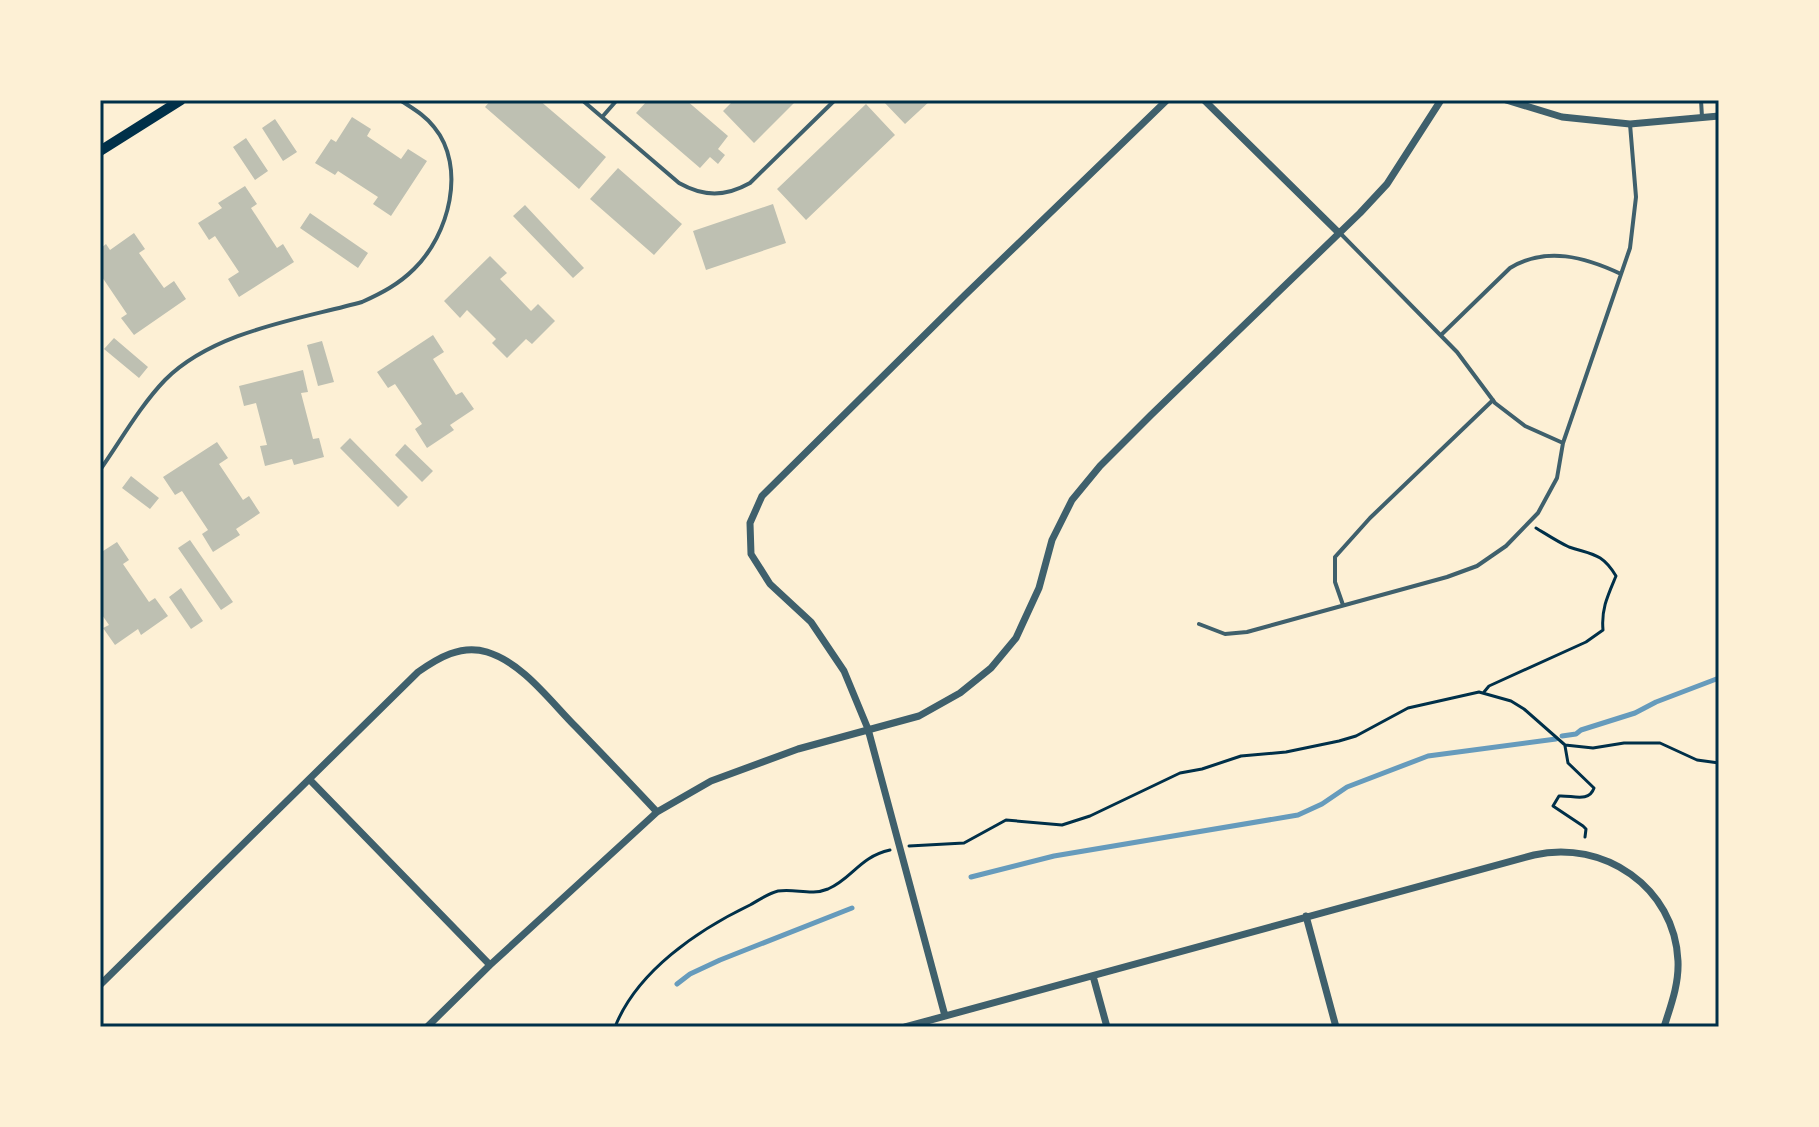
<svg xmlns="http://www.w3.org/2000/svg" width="1819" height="1127" viewBox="0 0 1819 1127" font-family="Barlow,sans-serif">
<rect width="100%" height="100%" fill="#fdf0d5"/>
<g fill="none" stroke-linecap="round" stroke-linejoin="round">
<path stroke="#669bbc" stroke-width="5" d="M1562,736L1576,734L1581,730L1635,713L1656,702L1719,678
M971,877L1054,856L1298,815L1322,804L1347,787L1428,756L1556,739
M677,984L690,974L720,960L852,908"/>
</g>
<path fill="#bec0b2" d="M491,100H539L606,157L579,189L485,107Z
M648,100H686L728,136L718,149L725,155L718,164L710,157L700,168L636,113Z
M734,100H797L754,143L723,111Z
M882,100H931L905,124Z
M866,104L895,135L806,220L777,189Z
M352,117L371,129L367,136L401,159L408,149L427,161L391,216L373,204L378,197L338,171L335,175L315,163L331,139L336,142Z
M275,119L297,152L283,161L262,128Z
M246,138L268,171L255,180L233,147Z
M618,168L682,224L654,255L590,199Z
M245,186L257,204L251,208L277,248L283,244L294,262L239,297L228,279L239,272L215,236L209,240L198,223L222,208L218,203Z
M773,204L786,243L706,270L693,231Z
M525,205L584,268L573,278L513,216Z
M310,213L368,253L358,268L300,228Z
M134,233L145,249L139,253L164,288L174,281L186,299L134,335L121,318L127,314L100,274V249L106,244L110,250Z
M490,256L507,273L500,279L531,311L538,304L555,321L532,344L526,339L507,358L492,343L496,339L467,310L460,318L444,301Z
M433,335L444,352L433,359L456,395L462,392L474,409L450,425L454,430L427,448L415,429L422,424L395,384L388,388L377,372Z
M114,338L148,367L139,378L104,349Z
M322,341L334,382L318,386L307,345Z
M303,370L308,392L301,393L313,439L319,438L324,457L294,465L292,459L265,466L260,446L267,445L256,403L244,406L239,386Z
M350,438L408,497L398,507L340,448Z
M217,442L228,458L219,464L243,500L249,496L260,513L236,529L240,535L213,552L202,534L208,530L182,491L175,495L163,477Z
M405,444L433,471L422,482L395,455Z
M131,476L159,498L150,509L122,488Z
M190,540L233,602L221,610L178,548Z
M117,542L129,560L123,564L149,602L155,598L168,616L141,635L138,629L115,645L103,628L109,625L100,612V553Z
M181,588L203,621L191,629L169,597Z"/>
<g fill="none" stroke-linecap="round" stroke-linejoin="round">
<path stroke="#003049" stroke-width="3" d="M1484,692L1489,686L1586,642L1603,630C1601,609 1608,595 1616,576C1602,553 1593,555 1569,547C1558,542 1546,534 1536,528
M1565,746L1568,763L1594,788C1589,803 1572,795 1559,796L1553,806L1583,826L1586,829L1585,837
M909,846L964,843L1006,820L1062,825L1090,816L1180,773L1202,769L1241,756L1286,752L1339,741L1356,736L1408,708L1479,692L1511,701L1524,709L1565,745L1593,748L1624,743H1660L1697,760L1719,763
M615,1027C637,971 698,930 750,905C759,900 769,893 778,891C795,888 811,896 828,889C853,878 859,857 890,850"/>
<path stroke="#3f606c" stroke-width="4" d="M582,100L679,183C704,197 725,197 750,183L835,100
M1701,100L1702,117
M603,116L617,100
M1340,233L1457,352L1495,403L1525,426L1563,443
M1441,335L1510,268C1546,246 1585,257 1621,274
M100,470C121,440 140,406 165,380C214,331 297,320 362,302C382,293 399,284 414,269C449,235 467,167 434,127C425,115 412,108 400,100
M1343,605L1335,582V557L1370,518L1493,400
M1199,624L1225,634L1247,632L1447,577L1477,566L1506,546L1538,513L1557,478L1563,443L1630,248L1636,197L1630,124"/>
<path stroke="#3f606c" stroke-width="7" d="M1204,100L1339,233
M1506,100L1562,117L1630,124L1719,116
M310,780L490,965
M1306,916L1336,1027
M1093,976L1107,1027
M100,985L418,672C438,658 461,644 487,652C523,663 550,701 576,727C603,755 630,783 657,812
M945,1016L868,729L844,671L811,622L770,584L751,554L750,523L762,496L965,295L1167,100
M427,1027L490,965L657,812L711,781L798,749L919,716L960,693L991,668L1016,638L1039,588L1052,540L1072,500L1100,466L1151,415L1360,213L1387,184L1441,100
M905,1027L1534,855C1603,839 1675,887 1678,961C1679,984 1671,1005 1664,1027"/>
<path stroke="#003049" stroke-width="10" d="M100,151L181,100"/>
</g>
<rect width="1819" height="1127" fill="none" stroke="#fdf0d5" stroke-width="204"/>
<rect x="102" y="102" width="1615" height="923" fill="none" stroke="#003049" stroke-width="3"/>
</svg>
